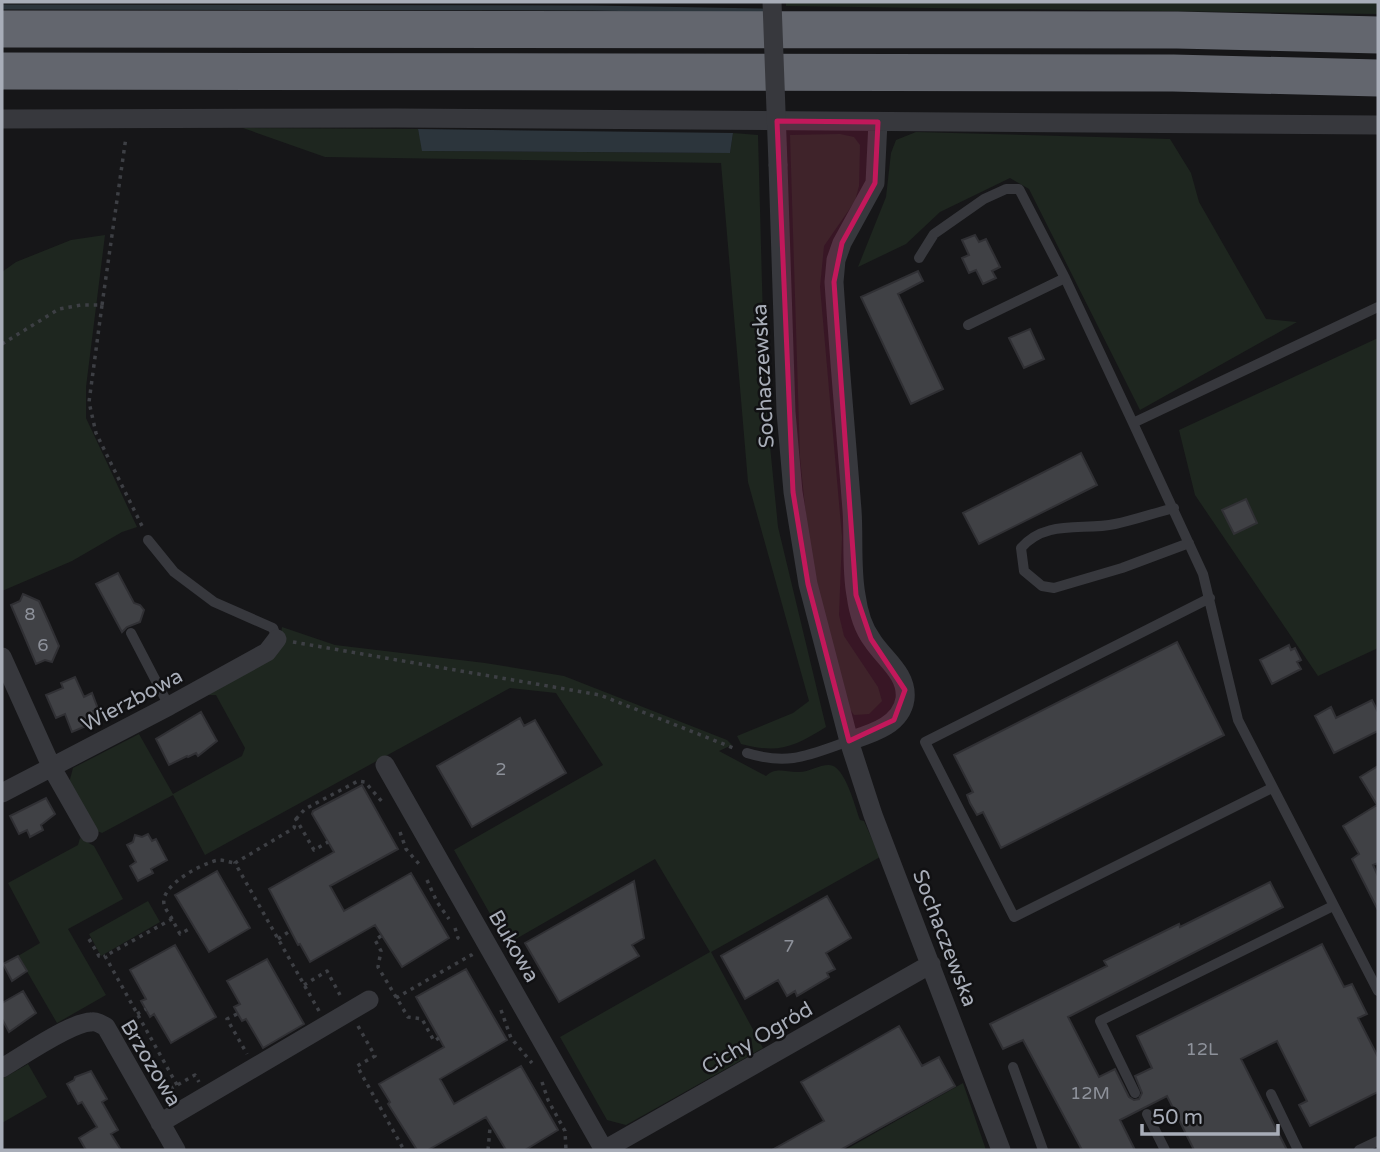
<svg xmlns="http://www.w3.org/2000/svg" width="1380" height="1152" viewBox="0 0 1380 1152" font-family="'Varela Round',sans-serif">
<rect width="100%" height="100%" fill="#161618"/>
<path fill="#1e261f" d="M786,2H1378V14L786,6Z
M243,128L418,129L423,151L730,153L733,133L758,135L765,395L778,527L826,727C793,747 780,754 741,744L737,736L793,713L809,701L748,482L721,163L325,157Z
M916,132L1170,139L1191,173L1199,202L1266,319L1297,322L1140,410L1029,189L1010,178L940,212L906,244L858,267L886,197L891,153L896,140Z
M840,134L854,137L860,145L859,186L855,201L824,246L820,287L842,537L839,615L844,636L878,687L882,701L869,714L854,715L844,701L809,547L800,457L790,135Z
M105,235L86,387V418L137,527L122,532L72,561L2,591V272L16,262L71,240Z
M1378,338V648L1318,676L1195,495L1179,430Z
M282,627L335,645L485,663L564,676L727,740L732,745L719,751L766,776C776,767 785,772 797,772C808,773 818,765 829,765C845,765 855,807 860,820L864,821L880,857L711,952L763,1048L626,1125L607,1120L560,1037L710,952L655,859L507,944L454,850L603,765L556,693L510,688L205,855L173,795L102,833L95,830L69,783L73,768L139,734L173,794L242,756L245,748L216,695H208L278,651Z
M80,838L94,846L123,899L68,929L106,995L57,1023L18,956L40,943L8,883L78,845Z
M148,901L160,922L101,956L89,934Z
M28,1064L47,1097L2,1123V1079Z
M963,1083L986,1150H845Z"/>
<path fill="#2c353c" d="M418,129L733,133L730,153L422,151Z"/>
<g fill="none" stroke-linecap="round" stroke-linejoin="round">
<path stroke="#2c353c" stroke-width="5" d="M2,7L592,8L762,11"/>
</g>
<path fill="#404145" stroke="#303034" stroke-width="2" d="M975,235L979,242L986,239L1000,267L992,271L996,278L983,284L976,270L969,273L962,258L969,255L962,240Z
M918,271L923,281L898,294L943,389L911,404L861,297Z
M1030,329L1044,359L1024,368L1009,338Z
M1081,453L1097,485L979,544L963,513Z
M1246,499L1257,523L1234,534L1222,510Z
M118,573L134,603L140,605L144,610L140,622L127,627L122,632L96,584Z
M23,594L39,601L49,623L59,646L52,662L45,660L36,664L23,633L11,605L20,601Z
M1177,642L1224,735L1001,848L983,812L977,815L970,803L967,795L973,792L954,755Z
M1289,645L1291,650L1295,648L1301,660L1297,662L1301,669L1272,684L1260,660Z
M75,677L84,697L92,693L98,709L93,711L98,721L72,732L65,714L56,718L46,695L63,688L61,683Z
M1372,700L1378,712V731L1334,753L1315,716L1331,707L1336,718Z
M201,712L217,741L198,756L196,753L188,757L187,756L169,765L156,739Z
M520,718L524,726L535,720L566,773L472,827L437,766Z
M1378,766V863L1373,865L1378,876V910L1352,859L1359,854L1343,826L1377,805L1360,777Z
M362,785L398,849L330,886L344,911L411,873L449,938L402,967L375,925L310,962L300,944L298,945L269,889L334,852L312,814L313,811Z
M46,798L55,814L41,825L43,830L30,837L27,830L19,834L10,816Z
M148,834L152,841L156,839L167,860L151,869L153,873L138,881L130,866L136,862L127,845L133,842L135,835L142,837Z
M217,871L250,928L209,952L175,895Z
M634,881L644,938L632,945L639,956L559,1002L525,943Z
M1270,882L1283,907L1068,1017L1099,1077L1115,1069L1129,1097L1134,1100L1139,1099L1142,1093L1135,1076L1152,1068L1137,1036L1322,944L1344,987L1352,984L1367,1014L1358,1018L1378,1057V1092L1310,1126L1299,1105L1307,1101L1277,1041L1241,1059L1287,1150H1194L1167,1096L1120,1120L1135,1150H1082L1023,1040L1003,1049L990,1024L1107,966L1104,961L1179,924L1180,927Z
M827,896L851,938L826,953L835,969L827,973L829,977L797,996L795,991L787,996L778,980L745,999L721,956Z
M175,945L216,1017L171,1043L154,1014L150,1017L141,1001L146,999L130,970Z
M18,956L27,971L12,981L3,964Z
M267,959L304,1024L263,1048L246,1019L242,1021L234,1007L240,1004L227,981Z
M466,969L507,1040L440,1079L454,1104L521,1066L558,1130L525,1150H506L486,1117L428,1150H417L388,1104L390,1102L379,1084L444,1047L416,997Z
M23,991L36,1013L9,1032L2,1019V1003Z
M899,1026L922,1066L939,1057L955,1086L840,1150H772L824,1121L801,1082Z
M91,1071L107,1099L102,1102L118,1130L111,1134L121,1150H86L79,1138L97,1127L82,1102L78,1104L67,1084L74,1080L75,1077Z"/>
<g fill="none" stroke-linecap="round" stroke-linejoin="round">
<path stroke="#3d3f44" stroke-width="3.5" stroke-dasharray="3.5 5" stroke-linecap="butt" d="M102,305L126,137
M2,344L59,309L81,305H102L89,402L96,433L143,528
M293,642L600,695L736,749
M296,819L305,809L358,781L365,782L384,804
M400,832L406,849L419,864
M427,880L437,902L449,919
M172,919C170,915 165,909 164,904C160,885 203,863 218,860C224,860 229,862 235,863
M455,928L458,938L463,942
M381,936L375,940L381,951L378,967L408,1017L422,1019L434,1041L439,1038
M89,939L99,956H105
M278,939L290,931
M304,985L327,971L340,995
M396,998L471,955L472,957
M501,1010L511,1038L532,1063
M319,1011L235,863L294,828L296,819L314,850L328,842
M137,1014L146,1009
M237,1014L227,1019L247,1054
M358,1026L375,1056L357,1066L404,1150
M542,1082L548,1100L565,1131L566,1150
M177,1085L105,956L172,919L180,934L189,929
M163,1093L195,1075L199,1082
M488,1150L490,1128"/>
<path stroke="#37383d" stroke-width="10" d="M919,258L934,234L984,199L1006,189H1019L1065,278L1133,423
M1378,307L1133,423L1203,574L1238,720L1378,991
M968,325L1065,278
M1174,508C1154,513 1135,520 1115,524C1083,531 1046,519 1021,548L1024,571L1042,586L1054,588L1122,568L1189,543
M148,540L174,572L214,602L273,628L277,639
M1210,598L925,742L1014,917L1272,788
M131,633L169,706
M747,753C789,766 809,755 849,741
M1013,1067L1043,1150
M1135,1093L1100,1021L1333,906
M1271,1094L1298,1150
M1147,1114L1165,1150
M1359,1150L1378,1141"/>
<path stroke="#37383d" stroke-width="19" d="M2,119L397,118L1378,125
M778,165L786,412L793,492L808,584L849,741L873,815L1001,1150
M2,657L52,768L89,833
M849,741C870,734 901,726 905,699C908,674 884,659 872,640C863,628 858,610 856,595C851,568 854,538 852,510C846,434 839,358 834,282L836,260L842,243L875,183L878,122
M385,765L604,1150L931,964
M2,793L169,706L267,652L277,639
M2,1068C21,1057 71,1022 91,1022C96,1021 101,1024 106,1027L176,1150
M160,1123L369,1000"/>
<path stroke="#63666e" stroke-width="37" d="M2,29L1177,30L1378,35
M2,71L1173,73L1378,78"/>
<path stroke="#37383d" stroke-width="19" d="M772,2L778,165"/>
</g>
<path fill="#c2185b" fill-opacity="0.2" stroke="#c2185b" stroke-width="5" stroke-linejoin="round" d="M777,121L878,122L875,183L842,243L834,282L856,595L871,639L905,690L894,720L849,741L808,584L793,492Z"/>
<g text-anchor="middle" stroke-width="5" stroke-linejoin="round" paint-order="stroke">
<g font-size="18" fill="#8e929b">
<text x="30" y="620">8</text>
<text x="43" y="651">6</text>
<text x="501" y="775">2</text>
<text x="789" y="952">7</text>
<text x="1202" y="1055">12L</text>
<text x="1090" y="1099">12M</text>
</g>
<g font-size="21" fill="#a8adb8" stroke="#111113">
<text transform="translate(763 376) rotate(-93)" y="7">Sochaczewska</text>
<text transform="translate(132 700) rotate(-28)" y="7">Wierzbowa</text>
<text transform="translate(945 938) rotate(69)" y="7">Sochaczewska</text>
<text transform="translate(514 946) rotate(60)" y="7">Bukowa</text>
<text transform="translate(757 1038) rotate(-30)" y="7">Cichy Ogród</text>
<text transform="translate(151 1063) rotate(59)" y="7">Brzozowa</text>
</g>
</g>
<rect width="1380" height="1152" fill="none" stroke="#a8adb8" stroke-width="7"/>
<path d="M1142 1124v10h136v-10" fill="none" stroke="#a8adb8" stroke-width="3.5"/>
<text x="1152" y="1124" font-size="21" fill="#a8adb8" stroke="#111113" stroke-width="5" paint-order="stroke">50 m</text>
</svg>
